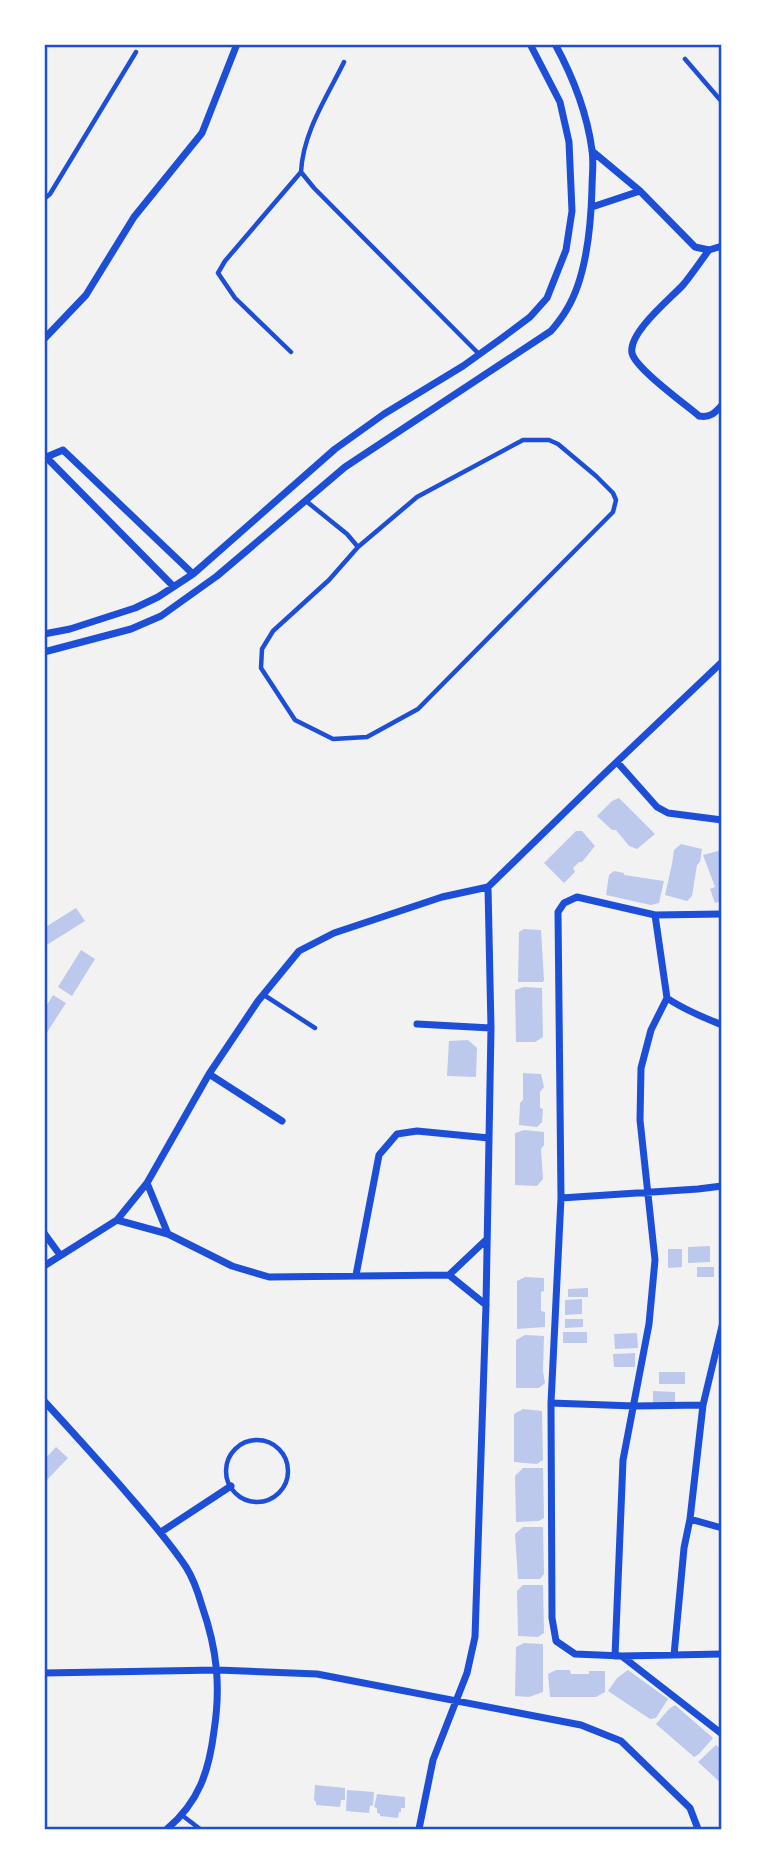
<svg xmlns="http://www.w3.org/2000/svg" width="766" height="1873" viewBox="0 0 766 1873" font-family="'Zilla Slab',serif">
<rect width="100%" height="100%" fill="#f2f2f2"/>
<path fill="#bdc9ec" d="M619,798L655,834L637,849L629,846L616,830H612L597,816L612,801Z
M576,831H582L595,846L582,862H579L573,868L575,872L564,883L544,863Z
M681,844L702,849L700,862L697,865L692,896L687,901L665,895L672,864L674,850Z
M722,850V901L715,903L710,889L715,887L703,855Z
M614,871L624,873V875L664,881L659,903L651,905L606,895L609,875Z
M76,908L85,921L45,946L44,928Z
M524,929L541,930L544,980L543,982H518L519,932Z
M81,950L95,959L72,996L58,987Z
M524,987L542,988L543,1037L535,1042H516L515,990Z
M53,995L66,1003L44,1037V1010Z
M468,1040L477,1048L476,1077L447,1076L449,1041Z
M523,1073L541,1074L544,1087L540,1092V1108L543,1109L542,1122L537,1127L519,1125L520,1103L523,1100Z
M524,1130L544,1132V1145L541,1149L543,1179L537,1186L515,1185V1133Z
M710,1246V1262L688,1263V1247Z
M668,1249H682V1267L668,1268Z
M697,1267H714V1277H697Z
M525,1277L544,1278V1291L541,1292V1311L545,1312V1327L517,1329V1281Z
M588,1288V1297H568V1289Z
M582,1299V1314L565,1315V1300Z
M565,1319H583V1327L565,1328Z
M563,1332H587V1343H563Z
M637,1333L638,1348L615,1349L614,1334Z
M525,1335L544,1336L543,1371L545,1383L539,1388H516V1340Z
M635,1353V1367H614L613,1354Z
M659,1372H685V1384H659Z
M653,1391L675,1392V1403H653Z
M523,1409L542,1411L543,1460L537,1464L514,1462V1414Z
M56,1447L68,1458L44,1483V1460Z
M523,1468H543L544,1518L539,1521L516,1522L515,1476Z
M523,1527H543L544,1574L540,1579H518L515,1534Z
M523,1585H543L544,1633L538,1637L518,1636L517,1591Z
M524,1643L543,1644V1692L529,1697L515,1696L516,1647Z
M556,1670H570L571,1674H589V1671H605V1692L596,1697H550L548,1674Z
M628,1670L668,1699L656,1718L650,1719L608,1691L617,1678Z
M675,1705L713,1738L699,1754L694,1757L656,1724L669,1709Z
M716,1745L722,1750V1784L698,1762Z
M315,1785L345,1788V1800H341L340,1807L316,1805V1802L314,1800Z
M347,1790L374,1792L373,1805L370,1806L369,1813L346,1811Z
M377,1794L405,1797V1808H401V1812H399L398,1818L380,1816V1814L377,1813V1808L374,1807Z"/>
<g fill="none" stroke-linecap="round" stroke-linejoin="round">
<path stroke="#1d4ed8" stroke-width="4.5" d="M685,59L722,102
M344,62C327,97 303,132 301,172L314,188L479,354
M44,199L50,194L136,52
M291,352L235,298L218,273L225,261L301,172
M306,501L347,534L358,547L329,580L273,631L262,649L261,668L295,720L333,739L367,737L418,709L613,512L616,500L613,493L596,476L558,444L549,440H523L417,497L358,547
M264,995L315,1028
M226 1471a31 31 0 1 1 62 0a31 31 0 1 1-62 0Z
M183,1816L200,1829"/>
<path stroke="#1d4ed8" stroke-width="7" d="M592,151L640,191L695,247L709,250L722,246
M592,207L640,191
M709,250C700,262 692,274 683,285C670,299 628,333 632,353C635,368 685,404 699,416C710,418 715,413 722,405
M44,339L86,295L134,217L202,133L237,44
M46,457L173,586
M44,458L63,450L193,574
M44,634L70,629L135,608L158,597L193,574L335,449L384,414L463,366L502,338L530,317L547,298L566,250L572,211L569,142L560,102L530,44
M44,652L131,629L161,616L217,576L345,467L551,331C557,324 563,316 567,309C587,276 591,226 592,188C592,176 594,163 592,150C587,113 573,77 555,44
M617,762L657,807L668,813L722,820
M722,914L655,915L577,897L564,903L558,912L561,1198L551,1403L552,1618L556,1641L575,1654L622,1656L722,1654
M667,998C684,1010 703,1017 722,1025
M417,1024L491,1028
M209,1074L282,1121
M147,1183L168,1234
M561,1198L698,1189L722,1186
M117,1220L168,1234L232,1266L269,1277L449,1275L486,1305
M44,1233L60,1255
M44,1266L117,1220L147,1183L209,1074L258,1001L299,951L334,933L442,897L488,887L603,775L722,662
M356,1275L379,1155L397,1134L417,1131L489,1138
M449,1275L487,1239
M44,1401C69,1428 94,1456 119,1484C142,1511 166,1537 186,1567C193,1578 198,1592 202,1606C217,1649 221,1686 214,1731C209,1771 199,1802 167,1829
M551,1403L634,1406L703,1405
M690,1519L722,1528
M161,1532L231,1486
M674,1655L684,1548L690,1519L703,1405L722,1326
M615,1656L623,1460L649,1324L655,1260L640,1120L641,1068L651,1030L667,998L655,915
M623,1657L722,1734
M44,1673L218,1670L317,1674L581,1725L621,1741L690,1808L698,1829
M419,1829L433,1760L467,1673L475,1637L486,1305L491,1028L488,887"/>
</g>
<rect width="766" height="1873" fill="none" stroke="#ffffff" stroke-width="91"/>
<rect x="46" y="46" width="674" height="1782" fill="none" stroke="#1d4ed8" stroke-width="2.5"/>
</svg>
